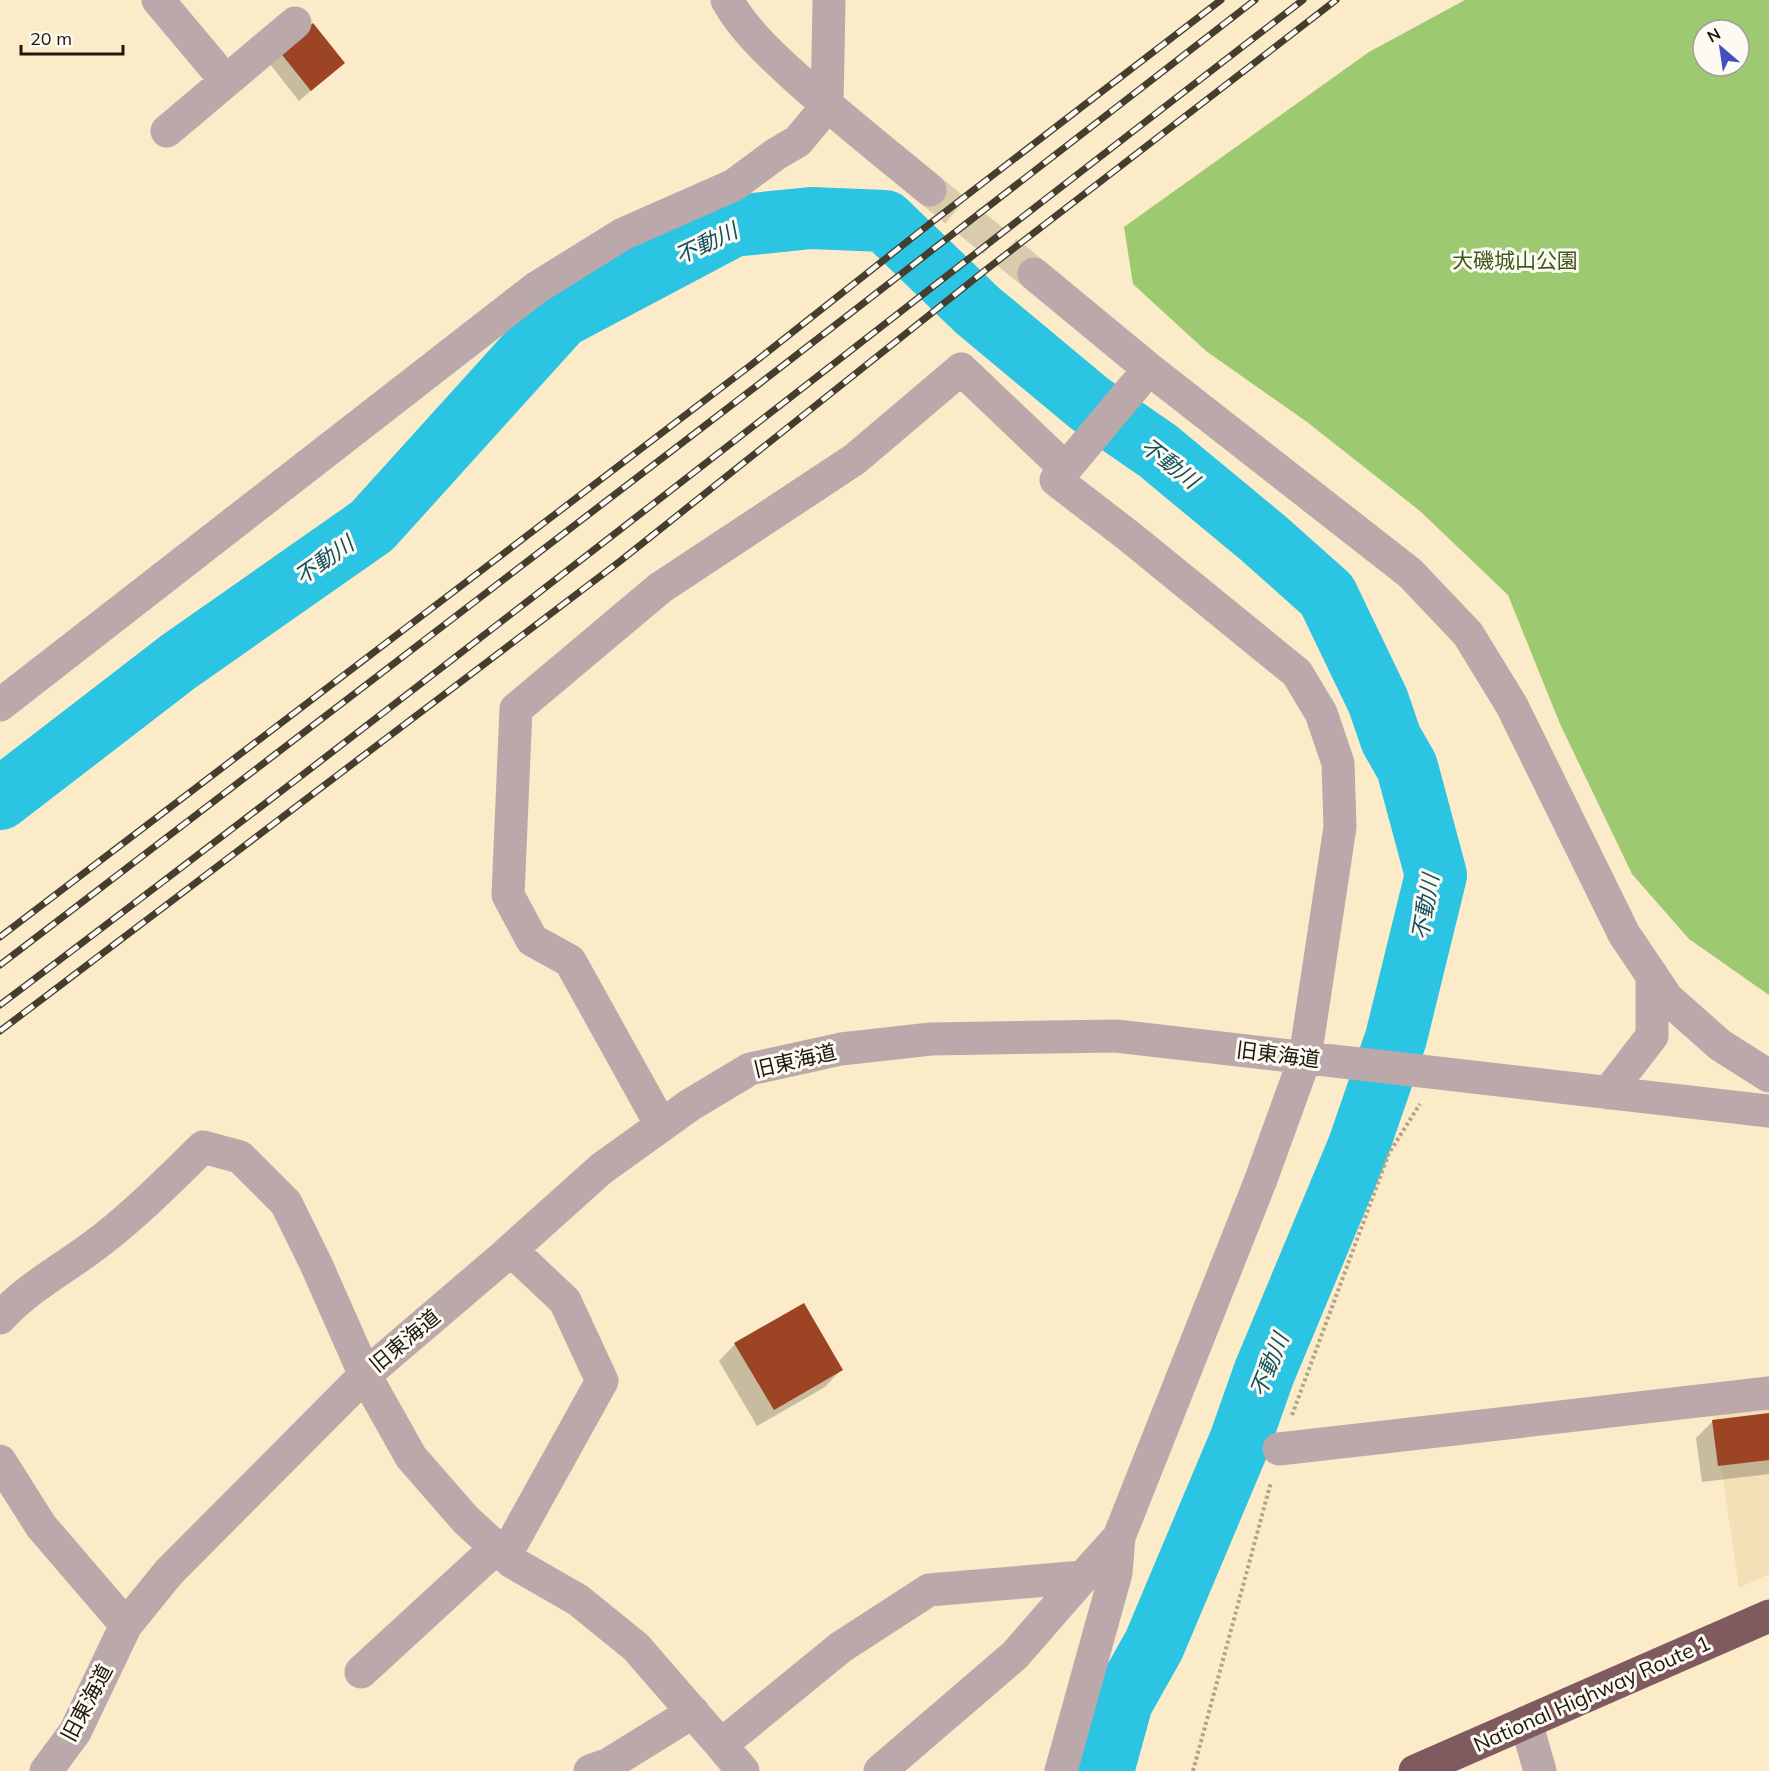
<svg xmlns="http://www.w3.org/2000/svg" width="1769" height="1771" viewBox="0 0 1769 1771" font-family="Mulish,'Noto Sans JP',sans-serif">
<rect width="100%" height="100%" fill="#fbebc8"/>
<path fill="#f3e0b7" d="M1769,1405V1574L1739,1588L1713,1411Z"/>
<path fill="#9dc970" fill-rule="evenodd" d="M1465,0H1769V995L1689,939L1632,874L1560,724L1508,595L1420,511L1307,422L1206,351L1133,284L1124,227L1369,52ZM1703,30H1739V66H1703Z"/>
<path fill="#0003" d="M280,52L343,63L299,101L269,63Z
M735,1344L841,1370L825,1387L757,1426L719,1361Z
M1769,1415V1474L1702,1482L1696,1438L1713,1421Z"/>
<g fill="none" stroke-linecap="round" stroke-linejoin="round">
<path stroke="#2bc4e2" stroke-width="62" d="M0,799L178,662L372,526L561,317L733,226L811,218L885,221L977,310L1090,404L1158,451L1263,538L1327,595L1378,701L1391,739L1407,767L1436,875L1396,1038L1358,1148L1264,1373L1240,1441L1154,1645L1122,1702L1103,1771"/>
</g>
<path fill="#9c4424" d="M313,23L345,63L311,91L279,51Z
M804,1303L843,1370L774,1410L734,1343Z
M1769,1413V1460L1718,1466L1712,1420Z"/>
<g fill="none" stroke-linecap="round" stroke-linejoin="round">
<path stroke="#dacbac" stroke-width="33" stroke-dasharray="33 16" stroke-linecap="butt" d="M930,190L1034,274"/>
<path stroke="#b0a388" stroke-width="4" stroke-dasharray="3 3" stroke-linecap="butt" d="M1292,1415L1389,1153L1420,1104
M1193,1771L1271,1482"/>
<path stroke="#bba8aa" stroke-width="33" d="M158,0L226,81
M727,0C743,29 769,53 793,75C837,115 884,152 930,190
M167,131L295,23
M1034,274L1149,369L1410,573L1468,634L1512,706L1624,934L1667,998L1720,1045L1769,1076
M0,705L536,288L623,234L734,185L776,154L798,141L827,106L829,0
M1608,1093L1652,1036V975
M661,1125L570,961L532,940L508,895L516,709L660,588L855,459L961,369L1065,468
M0,1318C26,1289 60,1271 91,1248C131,1219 167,1182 203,1147L240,1157L286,1203L316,1264L365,1375L411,1457L466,1520L512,1562L578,1600L636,1647L721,1745
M1279,1449L1769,1393
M0,1461L41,1526L126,1625
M505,1556L602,1381L565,1301L511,1250
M361,1672L496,1548
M1526,1722L1540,1771
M46,1771L75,1732L126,1625L169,1572L365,1375L503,1257L601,1169L690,1105L750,1069L841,1049L931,1039L1116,1036L1769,1111
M590,1771L609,1764L693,1712
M743,1771L721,1745L841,1647L929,1590L1083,1577L1119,1537L1260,1182L1305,1058L1340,827L1338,763L1321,713L1297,673L1130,537L1056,480L1149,369
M880,1771L1015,1655L1083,1577
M1061,1771L1116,1573L1119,1537"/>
<path stroke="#7f5a5f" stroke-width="33" d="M1415,1771L1769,1616"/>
<g stroke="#453d2d" stroke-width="7">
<path id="rail" d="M0,937L751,365L932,222L1221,0
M0,965L763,381L1255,0
M0,1005C438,675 868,335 1303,0
M0,1031L619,562L987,269L1336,0"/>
</g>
<use href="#rail" stroke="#fdfaf3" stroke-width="4.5" stroke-dasharray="14" stroke-linecap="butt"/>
</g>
<g text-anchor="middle" stroke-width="6" stroke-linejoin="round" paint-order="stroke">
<g font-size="21" fill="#3c581b" stroke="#fdfaf3">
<text x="1515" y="268">大磯城山公園</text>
</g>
<g font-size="21" fill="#1e180c" stroke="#fdfaf3">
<text transform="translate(1278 1055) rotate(7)" y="7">旧東海道</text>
<text transform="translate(795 1061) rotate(-13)" y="7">旧東海道</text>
<text transform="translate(405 1341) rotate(-40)" y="7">旧東海道</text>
<text transform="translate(1592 1694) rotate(-24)" y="7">National Highway Route 1</text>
<text transform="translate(87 1703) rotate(-62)" y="7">旧東海道</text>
</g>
<g font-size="22" font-style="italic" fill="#13505c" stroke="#fdfaf3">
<text transform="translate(706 243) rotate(-25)" y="8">不動川</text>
<text transform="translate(1170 463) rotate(38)" y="8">不動川</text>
<text transform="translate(324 560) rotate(-35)" y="8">不動川</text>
<text transform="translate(1425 907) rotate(-80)" y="8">不動川</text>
<text transform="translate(1269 1365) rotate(-68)" y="8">不動川</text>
</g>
</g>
<g transform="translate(1721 48) rotate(331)"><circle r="28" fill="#fdfaf3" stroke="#a4a097" stroke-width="1.5"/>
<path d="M0-4.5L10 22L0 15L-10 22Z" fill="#424ec2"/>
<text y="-9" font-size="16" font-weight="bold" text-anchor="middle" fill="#1e180c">N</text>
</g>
<path d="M21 45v9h102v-9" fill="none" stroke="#1e180c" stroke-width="3"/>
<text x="30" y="45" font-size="18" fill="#1e180c" stroke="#fdfaf3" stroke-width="4.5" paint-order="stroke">20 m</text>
</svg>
